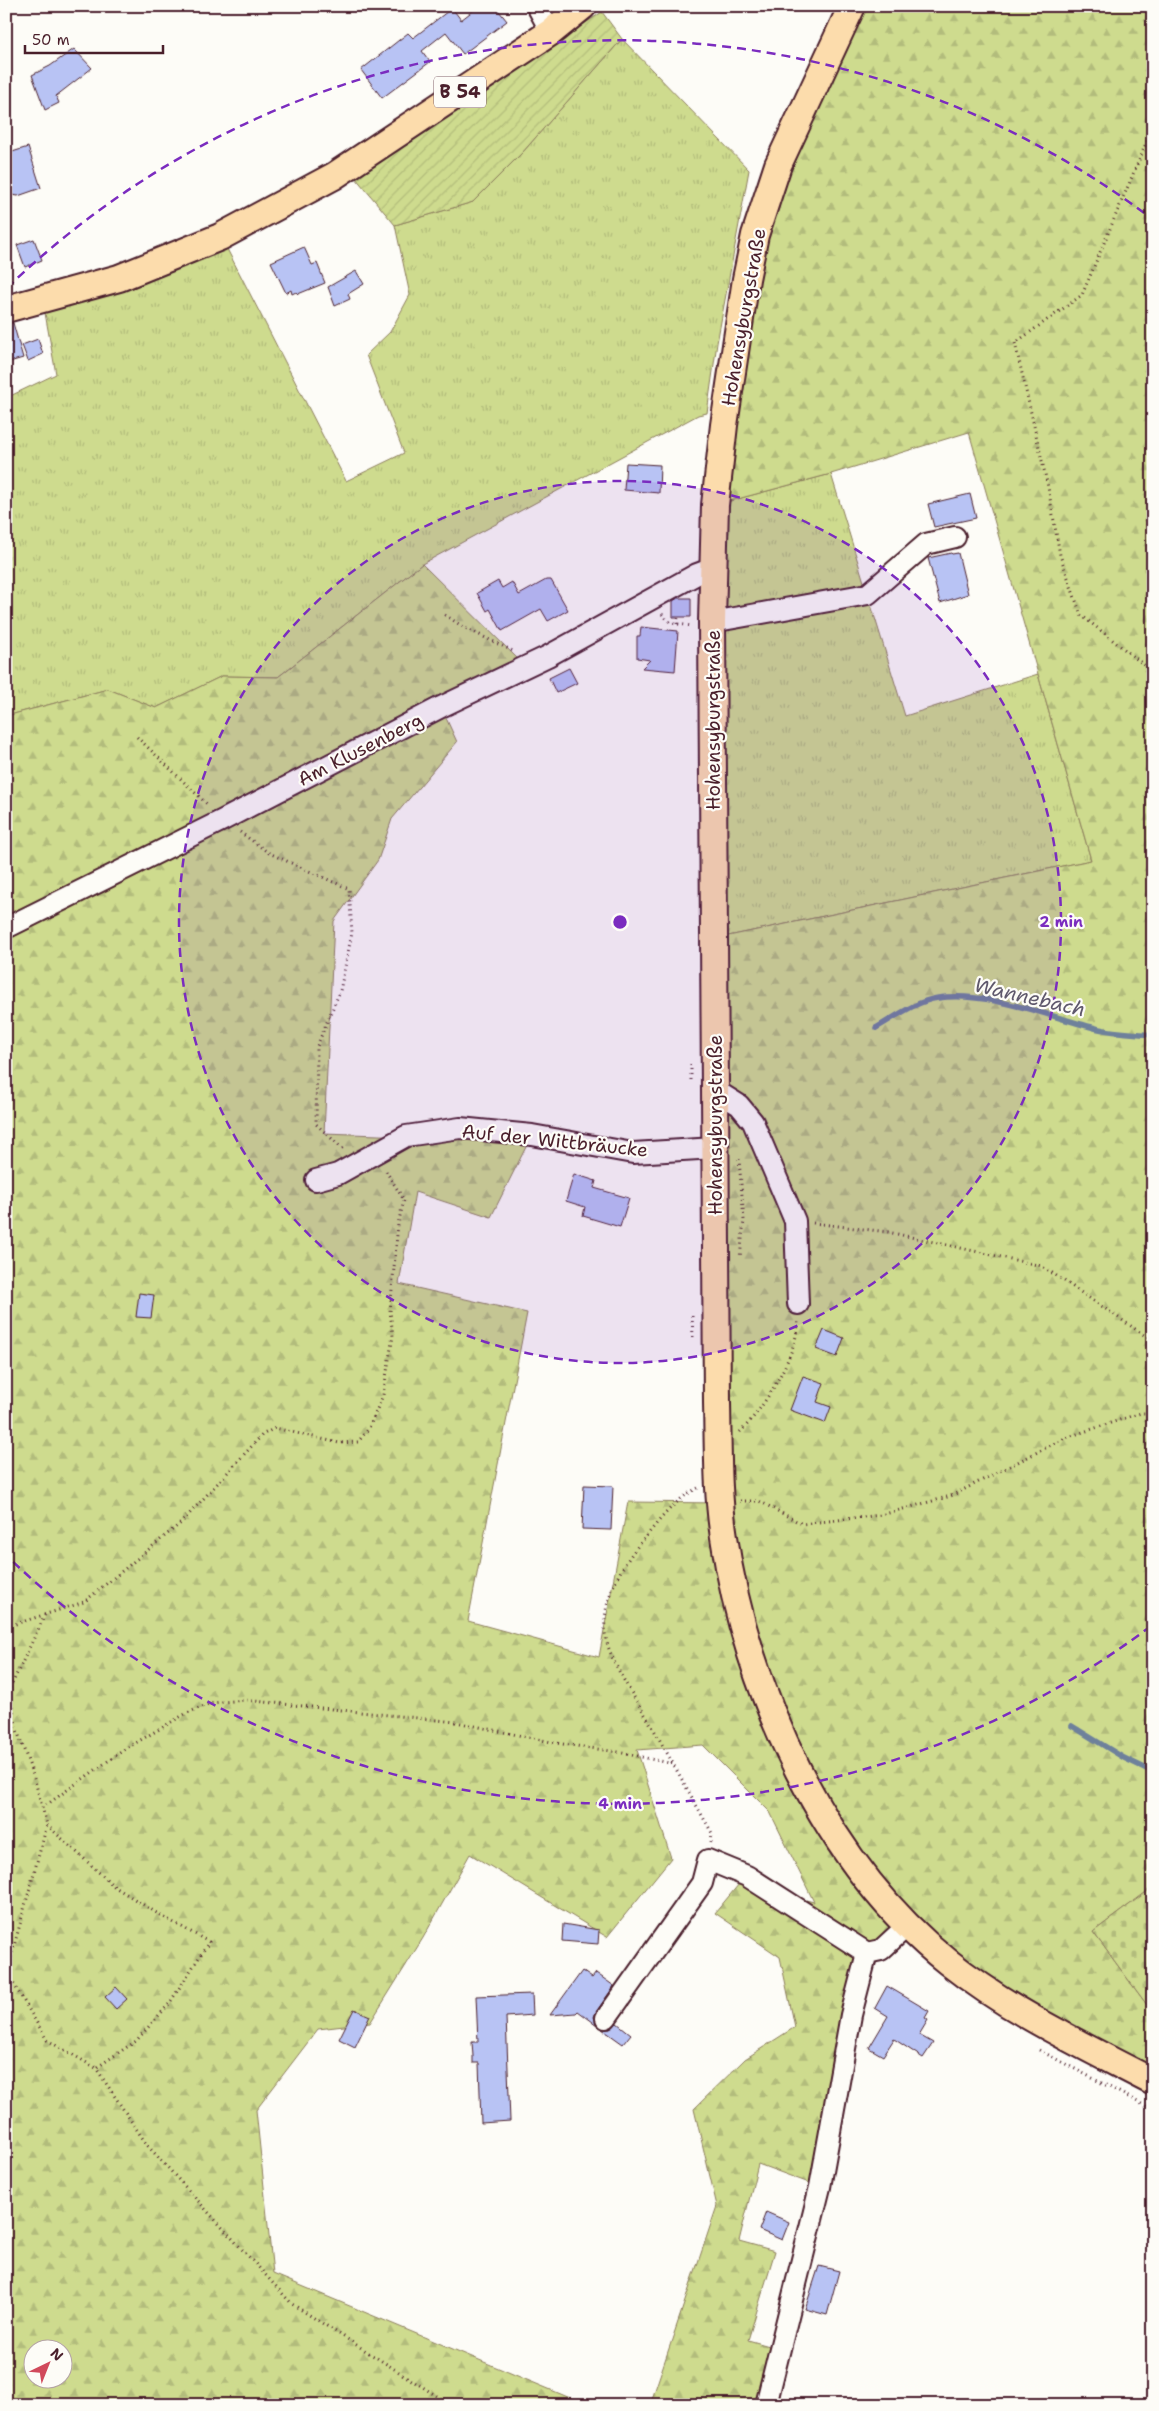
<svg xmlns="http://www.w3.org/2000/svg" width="1159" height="2411" viewBox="0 0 1159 2411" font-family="'Shantell Sans',sans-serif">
<defs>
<pattern id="grass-tufts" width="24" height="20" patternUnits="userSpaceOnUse" patternTransform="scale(1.25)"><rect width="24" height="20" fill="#cedb8e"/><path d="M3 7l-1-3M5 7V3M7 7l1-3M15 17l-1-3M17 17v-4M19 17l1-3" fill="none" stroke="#b2bc7b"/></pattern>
<pattern id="forest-firs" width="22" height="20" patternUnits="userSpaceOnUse" patternTransform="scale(1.25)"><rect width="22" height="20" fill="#cedb8e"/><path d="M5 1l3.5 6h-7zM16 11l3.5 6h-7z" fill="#b2bc7b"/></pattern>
<pattern id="cemetery-stones" width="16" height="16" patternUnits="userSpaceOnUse" patternTransform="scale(1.25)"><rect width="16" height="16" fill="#cedb8e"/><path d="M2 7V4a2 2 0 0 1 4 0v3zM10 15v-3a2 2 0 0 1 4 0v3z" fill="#b2bc7b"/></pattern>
<pattern id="garden-furrows" width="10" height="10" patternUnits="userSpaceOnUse" patternTransform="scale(1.25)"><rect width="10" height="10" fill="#cedb8e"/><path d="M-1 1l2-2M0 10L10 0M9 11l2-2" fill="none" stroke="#b2bc7b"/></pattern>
</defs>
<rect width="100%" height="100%" fill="#fdfcf7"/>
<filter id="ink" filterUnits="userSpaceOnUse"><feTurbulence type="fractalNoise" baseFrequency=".02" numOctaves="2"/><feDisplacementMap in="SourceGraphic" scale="10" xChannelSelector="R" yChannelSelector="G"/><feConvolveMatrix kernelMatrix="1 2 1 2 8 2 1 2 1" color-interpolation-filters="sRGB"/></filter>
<g filter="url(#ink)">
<path fill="url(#grass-tufts)" stroke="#8c7d5c" d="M622,39L749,170L717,343L707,413L698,415L422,564L278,677L222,676L156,708L108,689L6,716V398L56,374L45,313L226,247L346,481L404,453L366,355L390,332L410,295L395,225L473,202L522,153Z
M831,474L905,716L1038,674L1091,860L714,939L715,505Z"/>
<path fill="url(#forest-firs)" stroke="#8c7d5c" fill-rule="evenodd" d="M852,6H1153V1887L1093,1932L1153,2013V2082L908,1926L867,1953L820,2187L758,2164L739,2241L775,2251L748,2340L780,2349L766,2405H650L717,2206L694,2109L745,2059L795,2027L780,1957L715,1913L739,1884L814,1902L770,1812L703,1745L637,1750L671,1858L607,1937L470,1854L423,1938L370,2023L318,2029L256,2110L273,2274L587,2405H6V716L108,689L156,708L222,676L278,677L422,564L525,666L441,707L457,742L392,819L378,860L334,921L324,1133L406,1136L532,1135L491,1217L415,1192L399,1284L527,1313L468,1621L599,1657L628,1502L719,1503L714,939L1091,860L969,432L831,474L715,505L746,279ZM32,2348H62V2378H32Z"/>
<path fill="url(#cemetery-stones)" stroke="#8c7d5c" d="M1153,1887V2013L1093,1932Z"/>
<path fill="url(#garden-furrows)" stroke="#8c7d5c" d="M602,12L622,39L522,153L473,202L395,225L355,177Z"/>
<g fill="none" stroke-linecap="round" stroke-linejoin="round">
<path stroke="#6e819b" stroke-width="5.5" d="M876,1028C895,1017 916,1001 938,998C989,991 1050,1017 1099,1029C1116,1033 1135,1033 1153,1035
M1072,1726L1124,1758L1153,1772"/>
</g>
<path fill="#b8c3f4" stroke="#4a1f2b" d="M479,6H495L507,21L463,54L446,32L422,51L430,62L382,98L361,70L408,33L413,38L452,8L461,20Z
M74,49L92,68L56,96L59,103L45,110L32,75L50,66Z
M28,147L41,188L18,196L6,194V154Z
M34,239L42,260L25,267L17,245Z
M304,247L312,265L317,263L325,283L298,294L296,292L292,294L291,290L286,293L271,262Z
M356,271L364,284L348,294L350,299L335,306L328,287Z
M13,323L23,358L6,363V324Z
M38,339L43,354L28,361L22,345Z
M626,463L660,465L659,493L624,490Z
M970,494L976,518L934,527L928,504Z
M951,553L952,554L958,553L968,594L940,603L928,558Z
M546,580H551L568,610L548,621L541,609L502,631L490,609L487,611L477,593L498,581L502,588L512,582L519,595Z
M678,598H691V617H673V601Z
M641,627L678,631L675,671L642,668L650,660L637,658V636H640Z
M569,668L577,683L556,693L549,678Z
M574,1174L596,1181L594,1188L629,1198L620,1227L583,1216L585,1207L566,1201Z
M139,1293L154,1295L151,1318L136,1317Z
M824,1330L844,1338L837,1357L816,1349Z
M803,1376L824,1383L817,1402L831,1407L825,1423L790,1410Z
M584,1485L613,1486L611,1530L582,1529Z
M563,1924L599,1930L598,1944L562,1941Z
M582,1971L592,1978L596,1973L614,1986L596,2012L594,2017L597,2025L578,2011L576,2013L550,2015Z
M887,1986L929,2011L925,2018L928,2020L919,2035L933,2043L923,2058L894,2039L883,2056L869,2048L888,2016L875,2008Z
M116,1987L127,1999L116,2009L105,1997Z
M532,1994L533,2015L506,2017L510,2121L481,2123L479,2063H473V2056L472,2042H478L476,1996Z
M354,2009L370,2016L355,2047L339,2039Z
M617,2023L631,2034L623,2044L602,2029H610Z
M766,2212L789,2222L782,2240L759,2230Z
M819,2266L839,2271L827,2315L805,2309Z"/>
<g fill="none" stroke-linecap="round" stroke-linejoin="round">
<g stroke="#4a1f2b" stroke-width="24">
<path id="minor" d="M537,6L551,32
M712,622L868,594L926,544L955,537
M6,928L223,820L441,707L548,656L697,574L713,568
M715,1090L739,1105L753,1122L795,1221L798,1304
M316,1180L338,1174L406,1136L460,1128L532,1135L633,1153L715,1148
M606,2018L702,1883L708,1860L747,1876L867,1953
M766,2405L820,2187L851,2015L867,1953L881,1950L907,1926"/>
</g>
<g stroke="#4a1f2b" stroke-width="30">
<path id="major" d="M852,6L778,165L755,235L746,279L724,425L715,505L712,622L717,1403C718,1448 717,1493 724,1537C746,1690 825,1864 948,1962C1011,2012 1082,2045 1153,2082
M6,309L119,278L220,237L334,176L551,32L583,6"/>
</g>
<path stroke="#4a1f2b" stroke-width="3" stroke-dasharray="1 4" stroke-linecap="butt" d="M1153,127L1082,295L1015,343L1048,487L1060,555L1081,615L1153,672
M662,614L671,623L692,626
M445,615L465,628L513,651
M677,624L678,617
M137,737L209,806
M240,832L269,853L349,889L352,933L340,991L317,1046L316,1124L343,1149
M691,1080V1061
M739,1159L744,1220L740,1258
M813,1223L888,1232L1042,1266L1153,1341
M692,1316L693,1337
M740,1432C763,1410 797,1355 798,1322
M698,1488C675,1499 659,1521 643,1540C622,1564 602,1599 605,1632C607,1658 635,1698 649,1721C670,1758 691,1796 712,1833L711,1842
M740,1501H759L802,1524L881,1515L951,1496L1065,1438L1141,1413H1153
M6,1627L84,1602L181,1523L262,1435L275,1428L339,1443L358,1442L369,1428L383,1395L393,1336L390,1311L398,1224L404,1200L384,1168
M42,1808L125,1749L187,1713L211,1703L245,1700L456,1722L556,1743L618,1752L674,1764
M47,1825L115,1887L160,1915L209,1942L169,2004L136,2041L96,2068
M1146,1924L1153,1919
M6,1971L47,2040L96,2068L147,2145L292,2304L451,2405
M7,1972L47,1825L35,1781L17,1730L9,1690L45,1615
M1039,2050L1153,2110"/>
<use href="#minor" stroke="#fdfcf7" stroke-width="20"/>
<use href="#major" stroke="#fcdcac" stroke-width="26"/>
</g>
</g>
<circle cx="620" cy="922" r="441" fill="#7b2cbf" fill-opacity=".12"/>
<g fill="none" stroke="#7b2cbf" stroke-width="2.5" stroke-dasharray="9 6">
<circle cx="620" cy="922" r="441"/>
<path d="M1151 1626A882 882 0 0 1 7 1556M7 288A882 882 0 0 1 1151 218"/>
</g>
<g text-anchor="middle" stroke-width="4.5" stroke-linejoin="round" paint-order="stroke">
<rect fill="#fdfcf7" stroke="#806168" stroke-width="1" x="434" y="76.5" width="52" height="31" rx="4"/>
<g font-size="18" font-weight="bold" fill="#4a1f2b">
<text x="460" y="98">B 54</text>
</g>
<g font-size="19" fill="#4a1f2b" stroke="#fdfcf7">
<text transform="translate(743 317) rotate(-80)" y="7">Hohensyburgstraße</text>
<text transform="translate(713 720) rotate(-90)" y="7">Hohensyburgstraße</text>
<text transform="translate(360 749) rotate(-27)" y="7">Am Klusenberg</text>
<text transform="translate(715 1125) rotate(-90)" y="7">Hohensyburgstraße</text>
<text transform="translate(555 1140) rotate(6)" y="7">Auf der Wittbräucke</text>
</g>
<g font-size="20" font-style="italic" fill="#5f586c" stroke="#fdfcf7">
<text transform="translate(1030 997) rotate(13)" y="7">Wannebach</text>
</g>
</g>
<circle cx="620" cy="922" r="8" fill="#7b2cbf" stroke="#fdfcf7" stroke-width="2.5"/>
<g font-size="15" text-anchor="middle" font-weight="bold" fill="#7b2cbf" stroke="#fdfcf7" stroke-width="4.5" stroke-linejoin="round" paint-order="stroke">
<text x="1061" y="927">2 min</text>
<text x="620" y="1809">4 min</text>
</g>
<rect width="1159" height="2411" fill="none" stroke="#fdfcf7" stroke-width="25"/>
<rect x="12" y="12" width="1134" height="2386" fill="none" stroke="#4a1f2b" stroke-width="2" filter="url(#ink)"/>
<g transform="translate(48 2364) rotate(43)"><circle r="24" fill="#fdfcf7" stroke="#b5a4a5"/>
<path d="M0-4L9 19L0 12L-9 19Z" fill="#d1495b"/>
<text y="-8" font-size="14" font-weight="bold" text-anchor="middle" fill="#4a1f2b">N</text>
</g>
<path d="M25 45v8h138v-8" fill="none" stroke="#4a1f2b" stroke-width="2.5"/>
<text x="32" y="45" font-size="15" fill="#4a1f2b" stroke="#fdfcf7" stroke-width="4" paint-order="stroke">50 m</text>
</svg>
